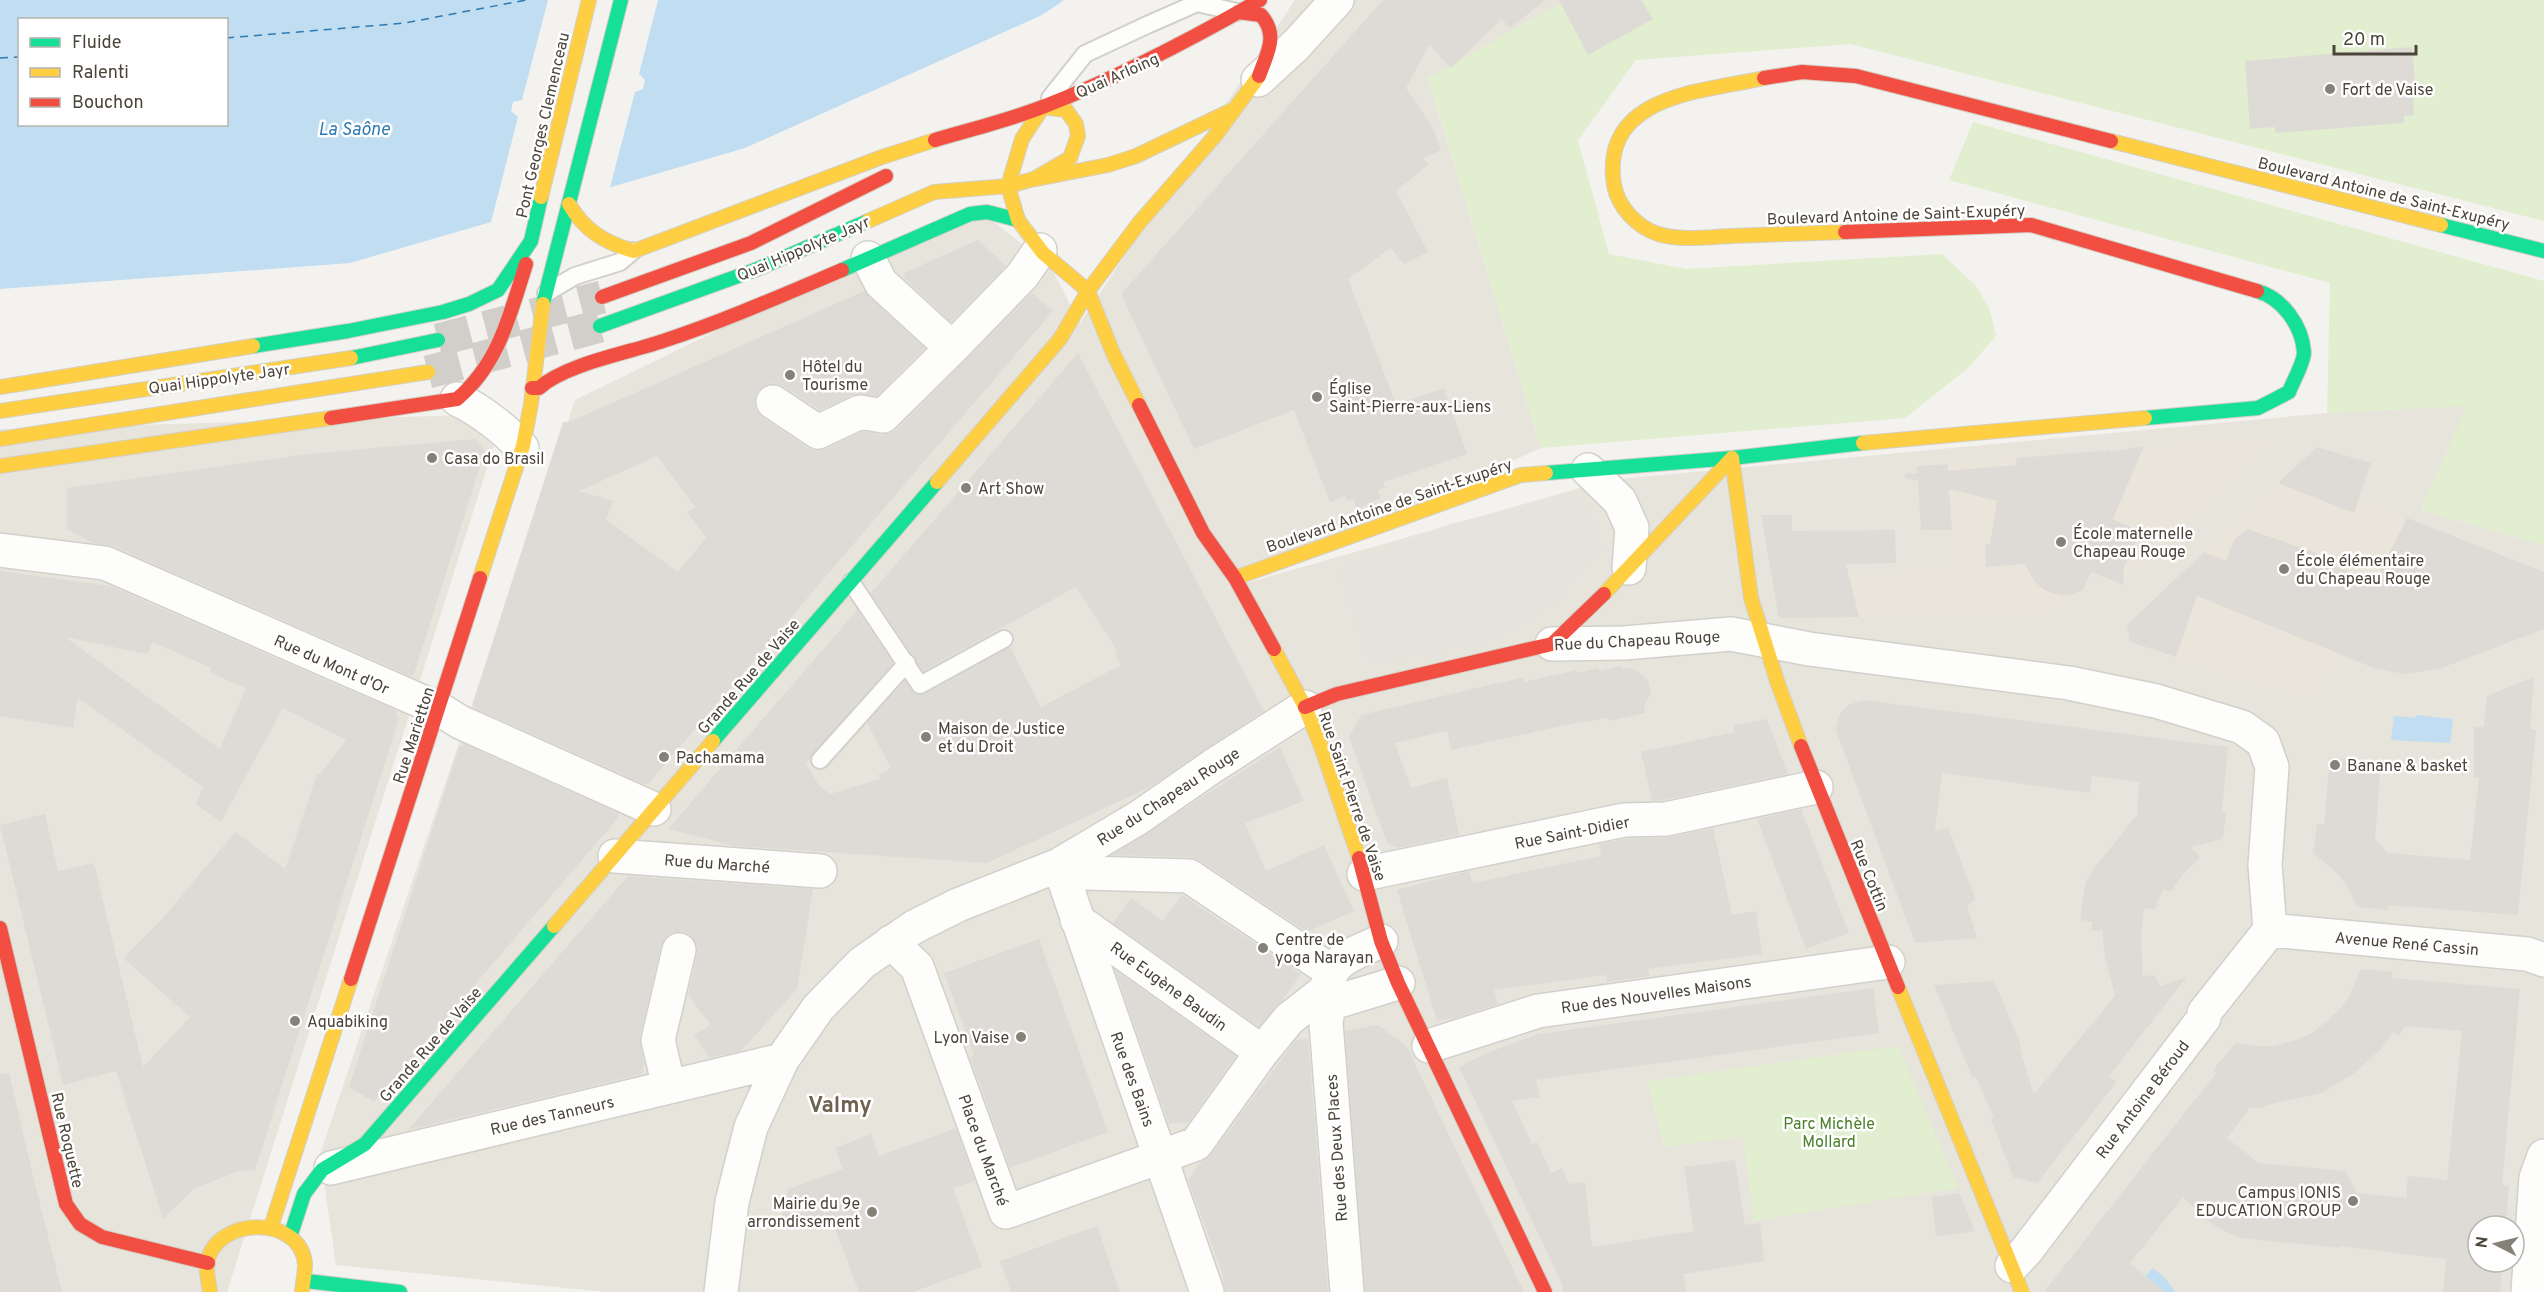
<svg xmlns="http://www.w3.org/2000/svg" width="2544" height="1292" viewBox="0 0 2544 1292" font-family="Overpass,sans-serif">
<rect width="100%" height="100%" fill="#f4f2ee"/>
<path fill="#e7e4dc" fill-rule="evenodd" d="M1295,0H1567L1428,79L1541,448L1222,590L1608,480L2327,413L2468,405L2421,510L2544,545V1292H606L336,1265L320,1154L575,400L973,206L1050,266L1080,323ZM2478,1226H2514V1262H2478Z
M504,414L227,1292H0V429Z"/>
<path fill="#eae5da" d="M2292,434L2257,453L2198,514L2132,576L2120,584L2091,572L2083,590L2070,595L2069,610L2031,616L1859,617L1849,573L1955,570L1948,464Z
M2292,470L2295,475L2408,519L2318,694L2273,692L2130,642L2127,625Z"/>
<path fill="#e1eecf" d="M1567,0H2544V221L1850,44L1636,60L1578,140L1609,254L1686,269L1942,254L1975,285L1989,307L1996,336L1968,368L1905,418L1541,448L1428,78Z
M1973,122L2544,281V545L2421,510L2467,406L2327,413L2330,283L1949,180Z
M1898,1046L1958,1188L1754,1221L1743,1136L1664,1147L1648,1081Z"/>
<path fill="#e6e3df" d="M1583,498L1602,550L1549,606L1489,641L1369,663L1339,569L1453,523L1518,508Z"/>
<path fill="#c0ddf1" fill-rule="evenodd" d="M0,0H1064L1042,15L745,148L350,263L0,289ZM20,20H226V124H20Z
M2417,715L2453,719L2450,743L2391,740L2394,716L2415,718Z
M2153,1268L2165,1278L2175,1292H2157L2145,1276Z"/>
<path fill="#f4f2ee" d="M548,0H658L639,74L645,80L643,89L635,92L609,191L490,226L518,117L511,111L513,102L522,100Z"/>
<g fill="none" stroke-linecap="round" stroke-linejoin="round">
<path stroke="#2e7ab2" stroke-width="1.5" stroke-dasharray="8 6" stroke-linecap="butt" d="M226,38L405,23L526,0
M0,58L20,57"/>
</g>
<path fill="#dedbd6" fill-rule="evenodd" d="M1383,0H1546L1510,28L1502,19L1451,68L1429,45L1406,88L1433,128L1441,150L1424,158L1429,164L1396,191L1428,252L1404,264L1391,248L1348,279L1396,404L1444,388L1467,454L1383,482L1385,487L1378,490L1381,498L1357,509L1353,499L1347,501L1345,496L1330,502L1294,410L1194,449L1121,294Z
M1559,0H1641L1653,19L1588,55Z
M2412,47L2415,81L2413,96L2414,115L2404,116V123L2275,133V127L2250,129L2245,61Z
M978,240L1006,266L951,322L905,279L904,273Z
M864,291L925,348L877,396L863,394L853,395L820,410L783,386L775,383L765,385L758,391L754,401L756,410L762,417L808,448L816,451L826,449L863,431L880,435L888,434L896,430L1032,293L1053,311L649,783L644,784L476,709L473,703L563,422H569L626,397ZM657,456L695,507L687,512L706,538L678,572L606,520L613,501L579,491Z
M1078,353L1264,711L1150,787L987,863L735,846L668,829L857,610L893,663L806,763L818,784L830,794L880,779L878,775L891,768L867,723L905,681L915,694H925L1010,647L1041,707L1121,665L1115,653L1118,652L1076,587L923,671L871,593Z
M475,439L485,451L414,674L410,676L113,546L93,543L67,529V488L307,454Z
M2144,446L2113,519L2140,532L2123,570L2124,585L2091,572L2083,590L2066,596L2051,593L2043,589L2035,582L2025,564L1986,567L1985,544H1990L1997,501L1949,489L1952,530H1921L1918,481L1905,478V474L1918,473L1917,466L1948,464V471L2015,465L2017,458L2110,450V452Z
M2317,447L2371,463L2354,513L2278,483Z
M1761,515H1792V531L1895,530L1896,563L1846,564L1859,617L1779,618Z
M2407,518L2544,572V629L2439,669L2404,674L2374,668L2197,596L2176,657L2130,642L2127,625L2204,552L2226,561L2234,540L2247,529L2314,552L2326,563L2375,582Z
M0,571L110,586L395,710L399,719L255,1170L238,1171L194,1189L163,1219L116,1071L63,1085L0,825L45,814L58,871L94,863L143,1067L190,1017L123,958L163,918L235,832L285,869L317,774L319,775L346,740L283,708L221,822L196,804L203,787L78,698L73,728L0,716ZM65,637L147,654L153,642L211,668L209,672L246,688L220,749Z
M1620,666L1622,669L1631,667L1648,680L1651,693L1644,706L1645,713L1609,721L1607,718L1585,722V721L1451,750L1447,731L1395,743L1411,788L1447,778L1459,835L1397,848L1387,843L1349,737L1361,715L1524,677V682L1576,670V673L1598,668L1599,671Z
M2534,677L2530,729L2536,730L2518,915L2387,905L2388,910L2357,907L2347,886L2337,873L2313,853L2317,824L2324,825L2330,758L2381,762L2375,839L2388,853L2470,860L2479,778L2474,777V727H2484L2487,696Z
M1863,700L2228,747L2222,813H2226L2223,839L2191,847L2200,858L2182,875L2171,892L2163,889L2155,910L2144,908L2141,939L2143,976L2155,975L2160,986L2187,977L2109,1076L2117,1082L2037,1183L2013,1177L1991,1119L1994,1118L1976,1077L1973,1079L1934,985L1994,981L2021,1045L2020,1050L2034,1094L2115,996L2105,957L2102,930L2091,931L2093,922L2081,920V907L2086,882L2092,871L2137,815L2139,782L2092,776L2090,793L1942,773L1935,831L1948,828L1976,900L1967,905L1977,938L1915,943L1838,736L1836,728L1840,714L1848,705Z
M1767,719L1788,774L1664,800L1652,801L1641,752L1735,732L1733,725Z
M464,744L618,813L619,817L374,1102L349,1087L459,747Z
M1280,747L1304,801L1245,823L1266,871L1324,845L1354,911L1307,932L1199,860L1190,857L1112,855Z
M1801,809L1849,933L1806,949L1757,819Z
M1713,828L1732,915L1756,911L1762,954L1648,969L1650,976L1607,982L1606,975L1494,990L1498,1004L1456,1018L1437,1021L1397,890L1469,871L1472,883L1601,856L1599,844L1626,839L1670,837Z
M628,876L813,889L797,989L741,1051L709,1058L694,1035L711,1025L688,995L697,954V945L691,936L683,932H673L665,938L661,946L640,1036L644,1064L642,1074L408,1130Z
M1182,895L1301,974L1282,1001L1259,1027L1113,923L1131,898L1163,921Z
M1039,939L1108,1132L1010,1168L970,1057L974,1055L944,973Z
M2361,969L2393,972L2392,978L2520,989L2502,1185L2509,1186L2506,1226H2478V1262H2503L2500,1292H2443L2446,1259L2340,1246V1248L2241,1238L2222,1230L2208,1221L2183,1197L2130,1263L2165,1292H2044L2216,1073L2213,1070L2235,1043L2255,1046H2274L2297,1040L2314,1032L2339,1010L2350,995ZM2405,1026L2462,1031L2447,1180L2408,1176L2406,1198L2357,1193L2346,1171L2259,1163L2227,1138L2250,1108H2263V1106L2321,1093L2353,1074L2380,1050L2394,1032L2399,1036Z
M1115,970L1236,1056L1189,1122L1169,1124Z
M1873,988L1879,1033L1536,1080L1540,1097L1512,1101L1532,1144L1537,1142L1551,1173L1562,1168L1569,1184L1585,1182L1592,1247L1694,1231L1684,1167L1735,1160L1745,1225L1760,1223L1764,1261L1683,1274L1686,1292H1563L1562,1284L1459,1067L1489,1052L1539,1034Z
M1378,1025L1407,1047L1524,1292H1365L1345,1031Z
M1308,1038L1328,1292H1225L1222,1273L1188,1180L1200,1163L1211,1155L1295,1041Z
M9,1073L34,1180L62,1292H0V1074Z
M956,1128L975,1181L953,1188L982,1267L913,1292H859L831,1218L799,1227L788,1222L783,1216L781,1203L789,1189L843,1169L835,1148L871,1134L879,1156Z
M1959,1193L1975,1231L1936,1237L1932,1197Z
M1097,1226L1120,1292H1011L1000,1261Z"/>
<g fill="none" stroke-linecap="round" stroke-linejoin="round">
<path stroke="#d2cfca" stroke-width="33" stroke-dasharray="33 16" stroke-linecap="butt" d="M438,340L602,297
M428,372L600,326"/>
<g stroke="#d2d0cb" stroke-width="20">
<path id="lane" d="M1050,98L1085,54L1147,25L1197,3L1237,12
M546,293L575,276L620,262L633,251
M851,582L920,685L1004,639
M820,760L907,663"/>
</g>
<g stroke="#d2d0cb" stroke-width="36">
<path id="street" d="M1258,80L1296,45L1337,0
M868,258L881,283L952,348L1022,276L1040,250
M457,399C480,410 505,429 522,448
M773,402L818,432L860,412L883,416L952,348
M1588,470L1620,501L1632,528L1629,568
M0,550L105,563L439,709L460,722L654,809
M1552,644L1624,643L1731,634L1809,649L2069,683L2156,701L2242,727L2263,742L2272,767L2265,865L2270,930
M615,856L820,871
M1059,865L1207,1292
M1059,865L1086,873L1189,876L1331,971
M1364,874L1624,820L1666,819L1816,787
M1077,920L1262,1052
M2270,930L2527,954L2544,960
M1381,941C1350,956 1321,961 1329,1004L1398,983
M891,942L917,967L1006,1212L1196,1144L1262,1052L1289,1019L1326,990
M1329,1004L1326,1023L1347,1292
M1429,1046L1538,1011L1888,962
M669,1087L658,1040L679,950
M331,1168L782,1060
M2012,1266L2026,1251L2204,1018V1013L2270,930
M721,1292L732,1202L751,1127L782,1060L818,1008L862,963L914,927L958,905L1059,865L1138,818L1213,766L1305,707
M2528,1292L2536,1178L2544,1156"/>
</g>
<g stroke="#d3cfc5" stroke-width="16">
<path id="fast" d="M2441,225L2544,251
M842,270L970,214L987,212L1018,220
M543,304L621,0
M600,326L755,270L868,221
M253,346L348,331L443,312L469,304L498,290L531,241L541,197
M351,358L438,340
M2145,418L2258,408L2289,392C2293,381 2304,363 2304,352C2302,325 2282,298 2257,291
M1546,473L1732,458L1863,443
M713,741L937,482
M290,1237L304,1194L322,1170L365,1144L554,926
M306,1281L400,1292"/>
</g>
<g stroke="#d3cfc5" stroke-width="16">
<path id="slow" d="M1764,78C1703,92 1600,94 1614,185C1618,207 1637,227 1658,234C1681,241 1707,237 1731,236C1769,235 1807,233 1845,232
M1043,107L1022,139L1008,186L1018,220L1043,253L1088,291L1113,353L1139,405
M2111,141L2441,225
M1036,179L1108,165L1136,156L1230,111
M541,197L589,0
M569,204C584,230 605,243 634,251L882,157L935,140
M868,221L934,192L1008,186L1034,179L1070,158L1078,136L1076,124L1066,110L1043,107
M0,387L253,346
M0,411L351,358
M0,439L428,372
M1863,443L2145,418
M1732,458L1751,598L1778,684L1801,746
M0,466L331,418
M937,482L1060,339L1088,291L1139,223L1215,136L1259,76
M480,578L523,446L531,404L543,304
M1235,578L1521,475L1546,473
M1604,594L1732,458
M1274,649L1305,707L1322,749L1359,858
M554,926L713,741
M1898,987L2022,1292
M271,1227L351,979
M210,1292C209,1284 206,1273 207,1264C214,1216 301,1214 305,1264C305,1273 303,1283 302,1292"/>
</g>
<g stroke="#d3cfc5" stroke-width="16">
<path id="jam" d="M1238,12L1261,15C1279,36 1267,53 1259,76
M1764,78L1802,72L1856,76L2111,141
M935,140C972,129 1010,120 1045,106C1120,77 1190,40 1260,0
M1845,232L2031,225L2257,291
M602,297L751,243L886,176
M532,388H539C566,364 628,353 663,341C724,321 783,295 842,270
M1139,405L1203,533L1235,578L1274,649
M331,418L457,399C499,364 510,314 526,264
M1305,707L1337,694L1552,644L1604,594
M1801,746L1898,987
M1359,858L1381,941L1398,983L1545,1292
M0,928L66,1204L80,1224L102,1237L208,1263
M351,979L480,578"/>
</g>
<use href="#lane" stroke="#fdfdfc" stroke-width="16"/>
<use href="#street" stroke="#fdfdfc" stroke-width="33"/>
<use href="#fast" stroke="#16e098" stroke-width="14"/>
<use href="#slow" stroke="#ffcf43" stroke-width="14"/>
<use href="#jam" stroke="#f24e42" stroke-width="14"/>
</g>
<g fill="#868178" stroke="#fff" stroke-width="2">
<circle cx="2330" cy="89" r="6"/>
<circle cx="790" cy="375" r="6"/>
<circle cx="1317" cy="397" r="6"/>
<circle cx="432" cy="458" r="6"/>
<circle cx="966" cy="488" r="6"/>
<circle cx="2061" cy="542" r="6"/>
<circle cx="2284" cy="569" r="6"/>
<circle cx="926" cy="737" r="6"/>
<circle cx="664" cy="757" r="6"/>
<circle cx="2335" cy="765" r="6"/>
<circle cx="1263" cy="948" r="6"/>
<circle cx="295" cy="1021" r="6"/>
<circle cx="1021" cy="1037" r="6"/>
<circle cx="2353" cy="1201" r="6"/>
<circle cx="872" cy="1212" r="6"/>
</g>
<g text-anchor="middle" stroke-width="5" stroke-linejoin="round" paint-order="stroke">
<g font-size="16" fill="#4b4439" stroke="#fff">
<text transform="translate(1117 75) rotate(-24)" y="6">Quai Arloing</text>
<text transform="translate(542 125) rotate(-77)" y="6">Pont Georges Clemenceau</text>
<text transform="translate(2384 193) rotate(14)" y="6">Boulevard Antoine de Saint-Exupéry</text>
<text transform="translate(1896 214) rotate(-2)" y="6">Boulevard Antoine de Saint-Exupéry</text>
<text transform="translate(803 248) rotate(-23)" y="6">Quai Hippolyte Jayr</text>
<text transform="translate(219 378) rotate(-8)" y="6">Quai Hippolyte Jayr</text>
<text transform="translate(1389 505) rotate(-19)" y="6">Boulevard Antoine de Saint-Exupéry</text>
<text transform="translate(1637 640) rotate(-3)" y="6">Rue du Chapeau Rouge</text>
<text transform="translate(332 664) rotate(24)" y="6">Rue du Mont d'Or</text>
<text transform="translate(748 676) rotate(-49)" y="6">Grande Rue de Vaise</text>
<text transform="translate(413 735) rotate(-72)" y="6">Rue Marietton</text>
<text transform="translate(1168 796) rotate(-33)" y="6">Rue du Chapeau Rouge</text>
<text transform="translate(1353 796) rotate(71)" y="6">Rue Saint Pierre de Vaise</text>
<text transform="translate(1572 832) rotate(-11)" y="6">Rue Saint-Didier</text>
<text transform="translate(717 863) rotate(4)" y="6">Rue du Marché</text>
<text transform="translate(1870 875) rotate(68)" y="6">Rue Cottin</text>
<text transform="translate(2407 943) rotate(5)" y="6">Avenue René Cassin</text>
<text transform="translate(1169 986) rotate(36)" y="6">Rue Eugène Baudin</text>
<text transform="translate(1656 994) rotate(-8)" y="6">Rue des Nouvelles Maisons</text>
<text transform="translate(430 1044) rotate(-49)" y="6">Grande Rue de Vaise</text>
<text transform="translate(1133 1079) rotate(70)" y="6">Rue des Bains</text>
<text transform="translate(2142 1099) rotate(-53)" y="6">Rue Antoine Béroud</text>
<text transform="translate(552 1115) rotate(-13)" y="6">Rue des Tanneurs</text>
<text transform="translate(68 1140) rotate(77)" y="6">Rue Roquette</text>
<text transform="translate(1336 1148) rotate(-94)" y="6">Rue des Deux Places</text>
<text transform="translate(984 1150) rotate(70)" y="6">Place du Marché</text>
</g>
<g font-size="16" fill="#4b4439" stroke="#fff" text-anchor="start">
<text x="2342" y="95">Fort de Vaise</text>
<text x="802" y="372">Hôtel du<tspan x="802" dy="18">Tourisme</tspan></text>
<text x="1329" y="394">Église<tspan x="1329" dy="18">Saint-Pierre-aux-Liens</tspan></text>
<text x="444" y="464">Casa do Brasil</text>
<text x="978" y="494">Art Show</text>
<text x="2073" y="539">École maternelle<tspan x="2073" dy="18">Chapeau Rouge</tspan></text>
<text x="2296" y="566">École élémentaire<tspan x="2296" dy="18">du Chapeau Rouge</tspan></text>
<text x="938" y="734">Maison de Justice<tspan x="938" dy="18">et du Droit</tspan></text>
<text x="676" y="763">Pachamama</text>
<text x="2347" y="771">Banane &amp; basket</text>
<text x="1275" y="945">Centre de<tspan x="1275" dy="18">yoga Narayan</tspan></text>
<text x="307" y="1027">Aquabiking</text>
<text x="1009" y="1043" text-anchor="end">Lyon Vaise</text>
<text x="2341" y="1198" text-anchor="end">Campus IONIS<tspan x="2341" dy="18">EDUCATION GROUP</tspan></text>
<text x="860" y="1209" text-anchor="end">Mairie du 9e<tspan x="860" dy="18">arrondissement</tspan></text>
</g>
<g font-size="16" fill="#4a7f2a" stroke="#fff">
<text x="1829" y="1129">Parc Michèle<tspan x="1829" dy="18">Mollard</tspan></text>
</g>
<g font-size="18" font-style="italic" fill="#2e7ab2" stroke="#fff">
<text x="354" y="135">La Saône</text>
</g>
<g font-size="22" font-weight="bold" fill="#6e6250" stroke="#fff">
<text x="840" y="1112">Valmy</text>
</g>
</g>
<rect x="18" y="18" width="210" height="108" fill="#ffffff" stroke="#b7b4b0" stroke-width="1.5"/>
<rect x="30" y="38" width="30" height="9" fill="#16e098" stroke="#b7b4b0" stroke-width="1.5"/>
<text x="72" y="48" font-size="18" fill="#4b4439">Fluide</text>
<rect x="30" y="68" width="30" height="9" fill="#ffcf43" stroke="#b7b4b0" stroke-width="1.5"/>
<text x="72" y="78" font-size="18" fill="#4b4439">Ralenti</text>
<rect x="30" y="98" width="30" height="9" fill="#f24e42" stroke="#b7b4b0" stroke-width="1.5"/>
<text x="72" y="108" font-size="18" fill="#4b4439">Bouchon</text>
<g transform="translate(2496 1244) rotate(277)"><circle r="28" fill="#ffffff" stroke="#b7b4b0" stroke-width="1.5"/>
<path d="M0-4.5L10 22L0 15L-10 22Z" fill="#868178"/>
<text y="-9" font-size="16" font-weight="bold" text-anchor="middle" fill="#4b4439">N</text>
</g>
<path d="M2334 45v9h82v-9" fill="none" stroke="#4b4439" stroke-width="3"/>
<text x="2343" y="45" font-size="18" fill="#4b4439" stroke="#ffffff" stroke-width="4.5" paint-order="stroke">20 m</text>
</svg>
